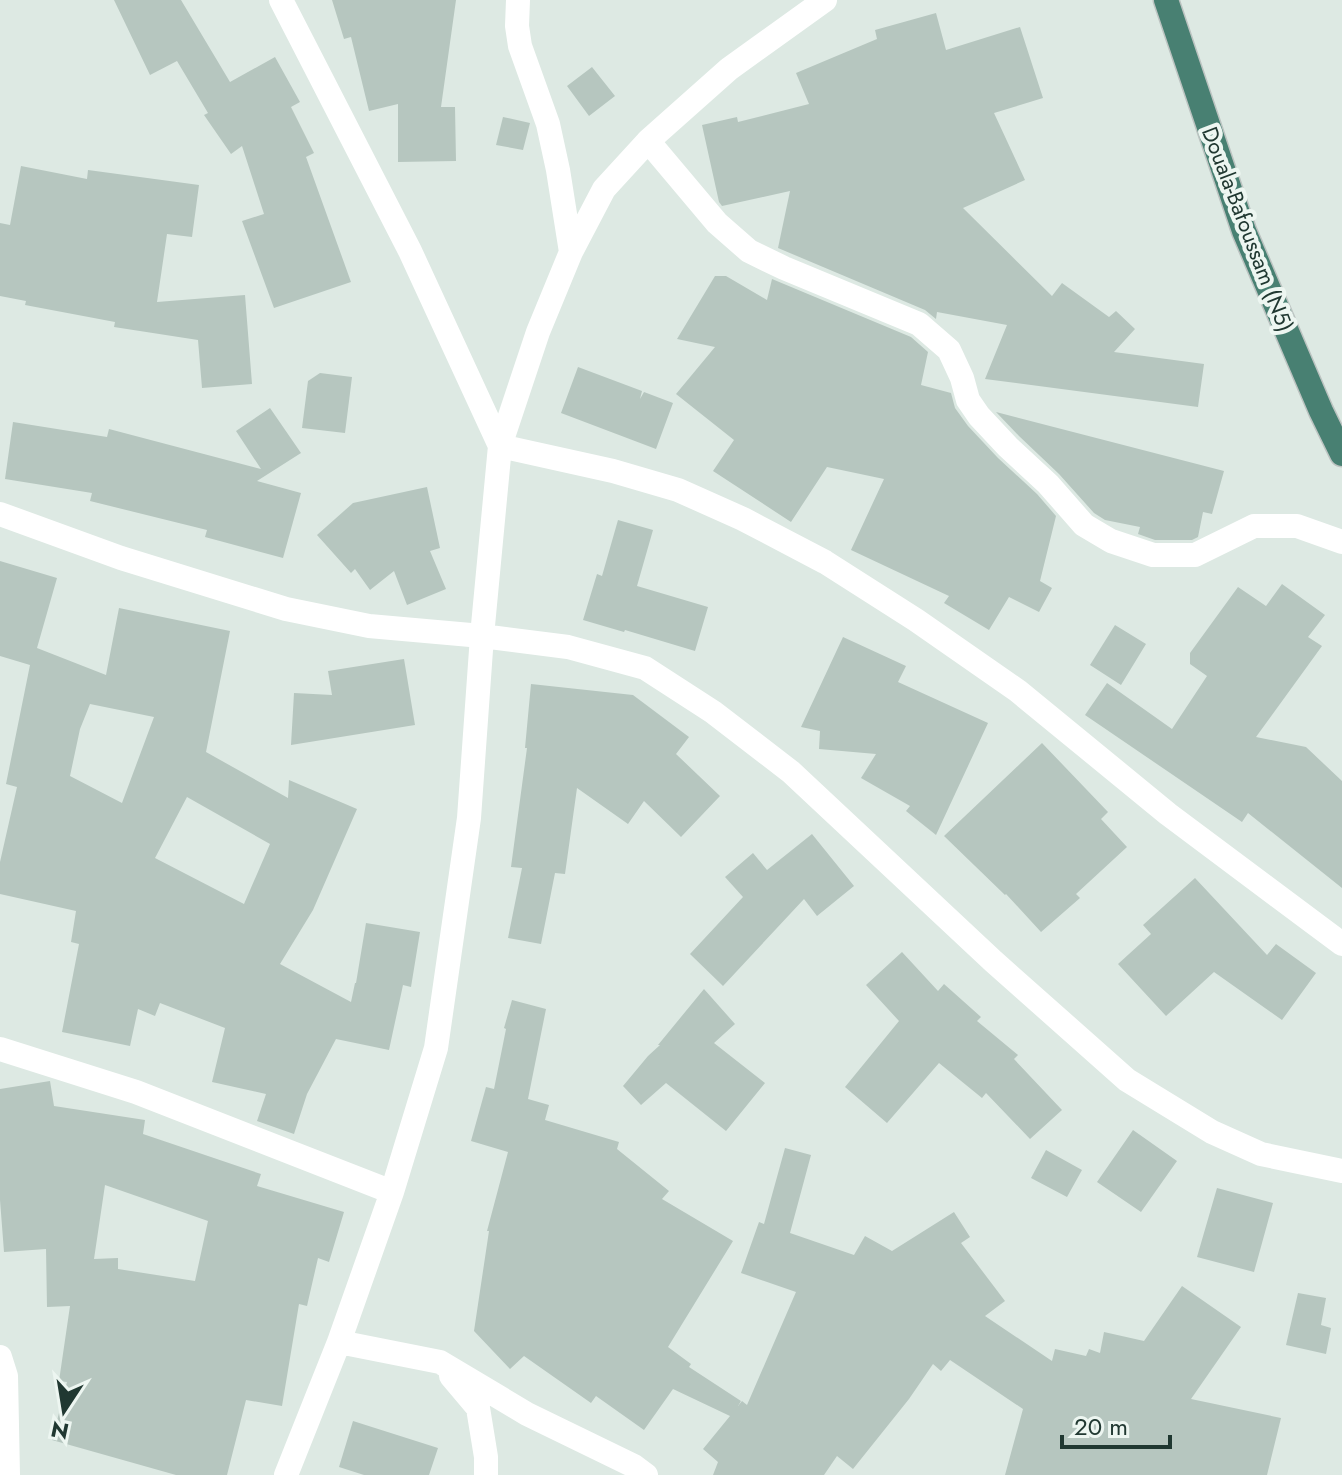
<svg xmlns="http://www.w3.org/2000/svg" width="1342" height="1475" viewBox="0 0 1342 1475" font-family="Jost,sans-serif">
<rect width="100%" height="100%" fill="#dde9e3"/>
<path fill="#b6c6bf" fill-rule="evenodd" d="M114,0H181L230,82L275,57L300,102L291,107L314,153L306,157L351,282L274,308L242,221L264,214L242,146L231,154L204,115L208,113L177,61L150,75Z
M332,0H456L441,107H455L456,161L398,162V104L369,111L351,37L344,39Z
M936,13L946,50L1020,27L1043,98L994,113L1025,180L963,208L1052,296L1062,283L1109,317L1116,311L1135,329L1114,352L1204,364L1198,407L985,379L1007,325L937,312L936,319L925,310L778,248L790,191L722,206L719,202L702,125L737,117L738,122L809,104L796,73L877,39L875,30Z
M592,67L615,96L589,116L567,86Z
M503,117L530,123L523,150L496,145Z
M21,166L87,179L88,170L199,185L192,237L167,234L157,302L245,295L252,384L202,388L198,340L114,327L115,322L25,305L26,301L0,296V223L10,225Z
M715,276H726L767,300L772,279L911,337L928,352L921,385L951,393L955,408L968,426L998,458L1037,494L1056,516L1040,581L1052,588L1039,612L1009,597L989,630L944,603L949,596L851,550L884,479L827,467L791,522L713,471L734,440L676,394L715,347L677,339Z
M578,367L642,391L640,399L644,392L673,403L656,449L561,413Z
M320,373L352,377L345,433L302,428L308,381Z
M270,408L301,453L257,481L301,493L283,558L205,537L207,530L90,501L92,493L5,479L13,422L107,437L109,429L261,469L236,431Z
M996,412L1224,471L1212,514L1203,512L1198,537L1192,540H1155L1138,534L1140,527L1105,520L1094,513L1059,474L1019,436Z
M427,487L440,548L430,551L446,589L407,605L394,571L370,590L355,569L351,573L317,535L353,503Z
M618,520L653,530L637,586L708,607L695,651L625,630L624,632L583,620L597,574L602,576Z
M0,561L57,578L37,648L106,675L119,608L230,631L206,752L288,798L289,780L357,809L313,910L280,964L351,1002L355,983H356L366,923L420,932L411,987L403,985L389,1050L336,1039L307,1094L294,1134L257,1121L266,1094L212,1082L225,1028L160,1003L155,1016L138,1009L130,1046L62,1032L79,944L71,942L76,911L0,894V862L17,787L6,784L30,665L0,656ZM90,704L154,717L122,803L70,776L80,729ZM187,797L270,844L244,904L155,858Z
M1282,584L1325,615L1308,637L1322,646L1256,737L1306,747L1342,781V888L1248,813L1242,822L1085,715L1107,683L1172,729L1207,676L1190,664V653L1238,587L1266,606Z
M1115,625L1146,644L1121,685L1090,665Z
M843,637L906,666L898,682L988,723L936,835L906,811L910,806L861,778L876,754L819,749L820,731L801,727Z
M404,659L415,725L291,745L294,693L332,695L328,671Z
M531,684L633,695L689,737L676,754L720,796L681,837L644,801L628,824L577,788L565,874L555,873L541,944L508,938L522,868L511,867L527,748H525Z
M1042,743L1108,812L1101,819L1127,847L1076,894L1080,898L1041,932L1006,894L1005,895L944,836Z
M812,834L854,886L817,916L804,899L723,986L690,954L743,897L725,877L753,853L767,870Z
M1195,878L1267,955L1276,944L1316,973L1282,1020L1214,972L1166,1016L1118,964L1151,934L1143,925Z
M902,952L938,991L944,984L981,1017L977,1021L1018,1055L1014,1059L1062,1110L1030,1139L986,1093L982,1098L939,1063L887,1123L845,1087L899,1021L866,985Z
M704,989L735,1024L714,1043L765,1083L726,1131L666,1083L641,1105L623,1086L648,1056L660,1045H658Z
M512,1000L546,1009L528,1099L549,1105L545,1120L619,1142L617,1149L669,1191L662,1199L733,1241L668,1347L691,1364L689,1367L741,1401L738,1406L742,1401L747,1405L796,1292L741,1273L759,1222L764,1224L785,1148L811,1155L790,1233L854,1255L865,1236L892,1251L954,1212L970,1237L961,1243L1005,1301L985,1316L1052,1361L1055,1349L1086,1356L1089,1349L1100,1353L1104,1332L1144,1341L1182,1286L1241,1327L1191,1399L1281,1418L1267,1475H1005L1023,1409L950,1360L941,1371L933,1364L909,1399L853,1469L837,1456L824,1475H713L718,1462L703,1449L730,1416L673,1389L644,1430L596,1396L591,1403L524,1356L510,1369L474,1331L489,1231H487L508,1152L471,1141L486,1087L494,1089L506,1029L504,1028Z
M50,1081L54,1106L145,1120L143,1134L261,1174L257,1186L344,1212L329,1262L318,1258L307,1306L299,1304L282,1406L246,1400L227,1475H176L52,1440L67,1382L59,1381L70,1306L47,1307L46,1249L4,1252L0,1200V1089ZM105,1185L208,1221L195,1281L118,1269V1258L94,1259Z
M1133,1130L1177,1161L1141,1212L1097,1182Z
M1046,1150L1082,1170L1067,1197L1031,1178Z
M1217,1188L1273,1203L1254,1272L1197,1257Z
M1298,1293L1326,1298L1321,1325L1331,1328L1326,1354L1286,1345Z
M353,1421L438,1448L429,1475H364L339,1467Z"/>
<g fill="none" stroke-linecap="round" stroke-linejoin="round">
<g stroke="#bcc3c1" stroke-width="27">
<path id="trunk" d="M1166,0L1244,231L1321,411L1342,454"/>
</g>
<path stroke="#fff" stroke-width="24" d="M281,0L410,251L500,446L613,471L678,490L743,519L825,562L916,620L1018,691L1168,814L1342,944
M518,0L517,26L520,46L548,124L558,170L571,252
M648,141L717,223L749,251L784,268L919,324L949,350L962,378L968,400L979,416L1008,447L1048,484L1084,525L1111,541L1153,555H1195L1254,526H1297L1342,542
M0,514L121,558L286,609L369,626L482,636L568,647L645,668L713,712L791,772L993,961L1127,1080L1212,1132L1261,1154L1342,1171
M0,1049L136,1092L392,1192
M339,1342L440,1362L527,1414L634,1466L646,1475
M0,1357L6,1376L8,1475
M451,1376L478,1408L486,1457V1475
M286,1475L339,1342L392,1192L436,1048L469,818L482,636L500,446L538,332L571,252L604,189L648,141L729,69L825,0"/>
<use href="#trunk" stroke="#488072" stroke-width="24"/>
</g>
<g text-anchor="middle" stroke-width="8" stroke-linejoin="round" paint-order="stroke">
<g font-size="22" fill="#203831" stroke="#edf6f1">
<text transform="translate(1248 229) rotate(69)" y="8">Douala-Bafoussam (N5)</text>
</g>
</g>
<g transform="translate(64 1411) rotate(192)" stroke="#edf6f1" stroke-width="6" paint-order="stroke">
<path d="M0-6L14 30L0 20L-14 30Z" fill="#203831"/>
<text y="-12" font-size="22" font-weight="bold" text-anchor="middle" fill="#203831">N</text>
</g>
<path d="M1062 1435v12h108v-12" fill="none" stroke="#203831" stroke-width="4"/>
<text x="1074" y="1435" font-size="24" fill="#203831" stroke="#edf6f1" stroke-width="6" paint-order="stroke">20 m</text>
</svg>
